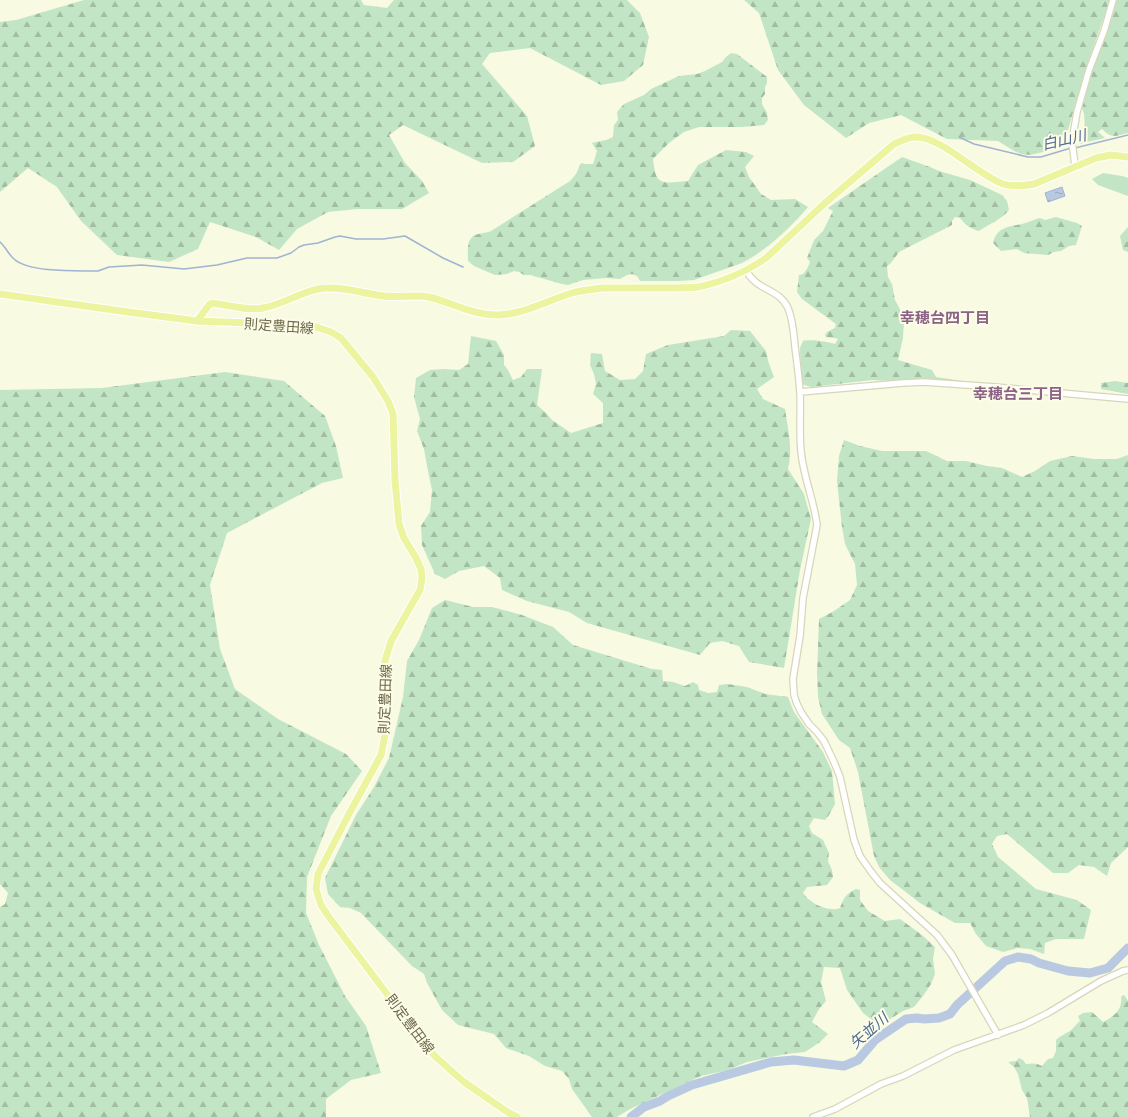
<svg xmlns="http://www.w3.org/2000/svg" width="1128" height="1117" viewBox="0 0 1128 1117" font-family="'Noto Sans','Noto Sans JP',sans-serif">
<defs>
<pattern id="forest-firs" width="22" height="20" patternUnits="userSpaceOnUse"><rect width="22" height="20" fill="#c2e6c5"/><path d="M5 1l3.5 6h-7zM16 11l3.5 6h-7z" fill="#a2bea2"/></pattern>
<pattern id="water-ripples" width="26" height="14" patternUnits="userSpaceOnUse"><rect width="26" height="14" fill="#b9c9e1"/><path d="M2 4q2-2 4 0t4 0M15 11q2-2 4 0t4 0" fill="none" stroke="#9ba7b8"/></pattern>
</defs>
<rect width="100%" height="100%" fill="#f8fae2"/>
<path fill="url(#forest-firs)" d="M84,0H361L364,5L387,8L394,0H627L640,13L649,37L643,65L624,81L601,85L530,48L490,53L482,64L527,116L535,146L513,162L482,163L403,125L389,135L405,163L422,181L429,193L402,209H357L328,212L297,229L279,250L256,237L210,222L198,249L169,262L117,255L81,221L57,187L28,168L0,192V22L16,20Z
M744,0H1110L1086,68L1068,130L1064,135L1053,142L1056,149L1030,155L1021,154L1014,151L998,141L947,139L901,115L869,123L846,138L804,105L778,70L759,13Z
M1117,0H1128V133C1115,136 1112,139 1102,129L1098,132L1105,138L1087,142L1085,141V142L1080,144L1075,140V137L1079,136L1085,128L1084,114L1082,108L1092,72L1107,32Z
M731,53L737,54L767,77V83L765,87V94L762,98V104L767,113L768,120L764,125L742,127H699L684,132L669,143L653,159C654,164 654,170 656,175C660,187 678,181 688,181L698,165L726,150L746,152L754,156L745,167L749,177L761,194L771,200L795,199L808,207C791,227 766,251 742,263L694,280L679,281H640L637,276L632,274L627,275L620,279L605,278L583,280L568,285L562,284L530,275H524L519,272L514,271L507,274L495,275L474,266L468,261C468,253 466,239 475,235C481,233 486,233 491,231L570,181L576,174L581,163L585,164H593L597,151L592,143C600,141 606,141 613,137L614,125L618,120L617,112L624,104L644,95L651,89L679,76L697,74L705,71L722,62L726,57Z
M902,157L930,167L939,171L970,180L1002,195L1007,201L1009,210C1000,221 990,223 979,231C970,229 966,225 960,218L955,217L952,221V225L899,252L891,263L887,266L888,277L892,284L895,300L902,313L904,320L903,338L898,360L932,370L936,377L977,383L979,387L873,380L811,387L801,384L800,348L803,341C810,339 828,342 835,344L838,339L835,338L826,337L825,335L827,332L835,328L836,324L802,299L797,292L799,275L803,274L807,269L810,262L807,258L814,240L823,231L833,211L828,208Z
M1056,217L1077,223L1082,226L1076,245L1069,246L1061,251L1054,252L1048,255L1024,253L1017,249L1001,251L993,243C997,227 1008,227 1022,224C1028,223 1034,219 1040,218L1045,220Z
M1128,227V252L1123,250L1120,236Z
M731,330L750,331L766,351L769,364L774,377L757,389L763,399L785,409C788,430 793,449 788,469L804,494L811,519L800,570L784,668L749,662L739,646L722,641L710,643L700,655L587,623L569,612L527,601L502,590L500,578L484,566L459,571L445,579L435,574L422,545L421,526L430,512L432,490L427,466L424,449L417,431L420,419L414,397L416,378L430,370L444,369L459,370L468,364L471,336L496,341L504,355V365L508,370L513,380L521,377L527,369H542L537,405L547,414L552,420L571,433L603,423V403L593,394L596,384L594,374L590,365L591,353L602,354L605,371L620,380L635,379L643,371L646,354L668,345L724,336Z
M225,372L284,381L325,416L336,446L343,478L322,483L227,533L210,585L220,649L235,689L278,719L346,754L362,771L331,816L307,877L306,913L319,945L345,996L366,1026L381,1073L351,1080L326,1099V1117H0V907L5,904L8,893L0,884V390L102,388Z
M1115,381L1128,383V394L1101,389V383Z
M844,440L860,446L882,451H926L947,461H966L987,466L1002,468L1022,477L1035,471L1050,461L1072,456L1094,459H1117L1128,455V847L1111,863L1107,876L1094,867L1079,865L1068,873H1053L1007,834L997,836L992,844L998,857L1036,889L1077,900L1091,910L1084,939H1056L1045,943L1044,954L1030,949L1018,948L1003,952L986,946L976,934L970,923H955L920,903L890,880L879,867L874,856L858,772L850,748L839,740L822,714L818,697L817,673L819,619L834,611L850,600L857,585L855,564L845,544L842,527L837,481L839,456Z
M445,600L473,607H492L522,615L553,627L573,645L652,669L662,670L663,681L673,682L685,686L693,682L698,685L699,690L708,693L717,692L719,685L728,684L747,687L765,694L788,697L794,712L823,752L832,771L835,804L829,815L825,820L814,818L809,826L812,833L823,840L829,853L828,861L832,870L833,877L827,885L807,887L803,893C805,895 807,899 810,900C816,906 832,912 840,908C844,897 846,894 856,889L860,890V900L868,911L885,921L900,919L922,935L935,947L933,959L935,974L931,984L923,996L914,1007L903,1011L890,1019L876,1023L863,1013L847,990L840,968L824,967L821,982L826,1001L819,1009L812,1022L828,1034L820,1042L805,1052L786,1054L747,1062L728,1070L701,1076L630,1109L617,1117H592L572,1089L569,1079L562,1071L545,1066L529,1056L506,1048L494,1034L458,1025L442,1010L427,983L424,974L412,966L361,913L350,908L340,907L328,894L325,878L356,815L374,787L389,758L403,697L407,661L419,640L432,608Z
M1123,995L1125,996L1128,1001V1117H1030L1027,1098L1022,1090L1018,1074L1014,1067L1008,1062L1016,1061L1019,1058L1023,1060L1026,1064C1033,1063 1037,1063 1042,1066L1048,1059L1053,1058L1056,1051V1040C1060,1036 1065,1034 1070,1031C1074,1028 1076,1024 1080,1021L1078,1016L1083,1013L1092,1012L1103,1022C1113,1017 1123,1010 1121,997Z"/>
<path fill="#c2e6c5" d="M1103,173L1122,176L1128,178V196L1098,185L1092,179Z"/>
<path fill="url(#water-ripples)" stroke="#a0b3d2" d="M1062,187L1065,196L1048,202L1045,193Z"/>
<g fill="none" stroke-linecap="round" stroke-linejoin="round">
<path stroke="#a0b3d2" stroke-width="1.5" d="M959,137L974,144L1028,157H1041L1071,148
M1075,148L1128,135
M0,242C6,247 8,254 14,259C28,272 72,271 91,271H98L109,267L142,265L184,269L217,265L247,258H277L291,253L299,247L304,245L318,243L335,237L340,236L356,239H383L405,236L443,258L463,267"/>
<path stroke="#b9c9e1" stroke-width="9" d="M631,1117L644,1107L660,1101L668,1096L692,1085L771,1062L794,1060L844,1066L858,1060L875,1040L906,1019L917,1018L924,1019L939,1018L950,1014L957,1005L1005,961L1018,957L1031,959L1039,963L1068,971L1090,973L1108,968L1128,948"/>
<g stroke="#d8d6ba" stroke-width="8">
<path id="minor" d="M1075,166L1072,141L1077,112L1089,70L1104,31L1113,0
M746,270C756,291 779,288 788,308C793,320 794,335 795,347C797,362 799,377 800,393C801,412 799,431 801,451C803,476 814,500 817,525L803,598L800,636L793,679L794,695L797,704L801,712L809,724L817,732L824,741L834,762L840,777L854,840L860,856L872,873L880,883L937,935L952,955L998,1035
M800,392L903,383L924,382L995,387L1128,399
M813,1117L835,1109L881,1084L903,1076L954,1050L1024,1025L1048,1013L1101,981L1123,971L1128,970"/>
</g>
<g stroke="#fff" stroke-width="9">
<path id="major" d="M0,294L128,312L197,321L300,325L316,327L331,332L341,338L373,377L388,401L393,414L395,480L399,524L404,538L416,558L421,569L422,578L420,590L391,641L385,661L384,677L385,735L381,755L350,812L318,874L316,889L321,905L329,917L384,990L424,1045L438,1059L464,1082L509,1113L517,1117
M197,321L209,305L212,303C229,305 247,311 263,308C283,305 307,288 327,288C346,287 365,294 384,296C399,298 414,294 429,297C453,303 474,316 499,315C523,314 547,301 569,294C580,290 591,290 602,288C624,288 645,288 667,288C677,288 688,288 698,287C722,282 746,272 766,258L825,203L894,144C900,141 907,138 914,137C940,135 977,175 1003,184C1013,187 1024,186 1034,184L1096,158L1111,155L1128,157"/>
</g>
<use href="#minor" stroke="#fff" stroke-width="5.5"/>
<use href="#major" stroke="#ecf4a0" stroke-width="7"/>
</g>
<g text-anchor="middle" stroke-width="4" stroke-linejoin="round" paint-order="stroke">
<g font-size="14" fill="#6f694b" stroke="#fcfde8">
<text transform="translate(279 326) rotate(4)" y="5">則定豊田線</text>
<text transform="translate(385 699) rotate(-88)" y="5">則定豊田線</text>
<text transform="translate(410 1024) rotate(53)" y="5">則定豊田線</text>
</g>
<g font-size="15" font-style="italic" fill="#506a95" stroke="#fcfde8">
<text transform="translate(1064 140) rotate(-13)" y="5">白山川</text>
<text transform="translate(869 1031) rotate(-41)" y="5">矢並川</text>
</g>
<g font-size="15" font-weight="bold" fill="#8c6387" stroke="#fcfde8">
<text x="945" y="323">幸穂台四丁目</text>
<text x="1018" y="399">幸穂台三丁目</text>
</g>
</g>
</svg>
